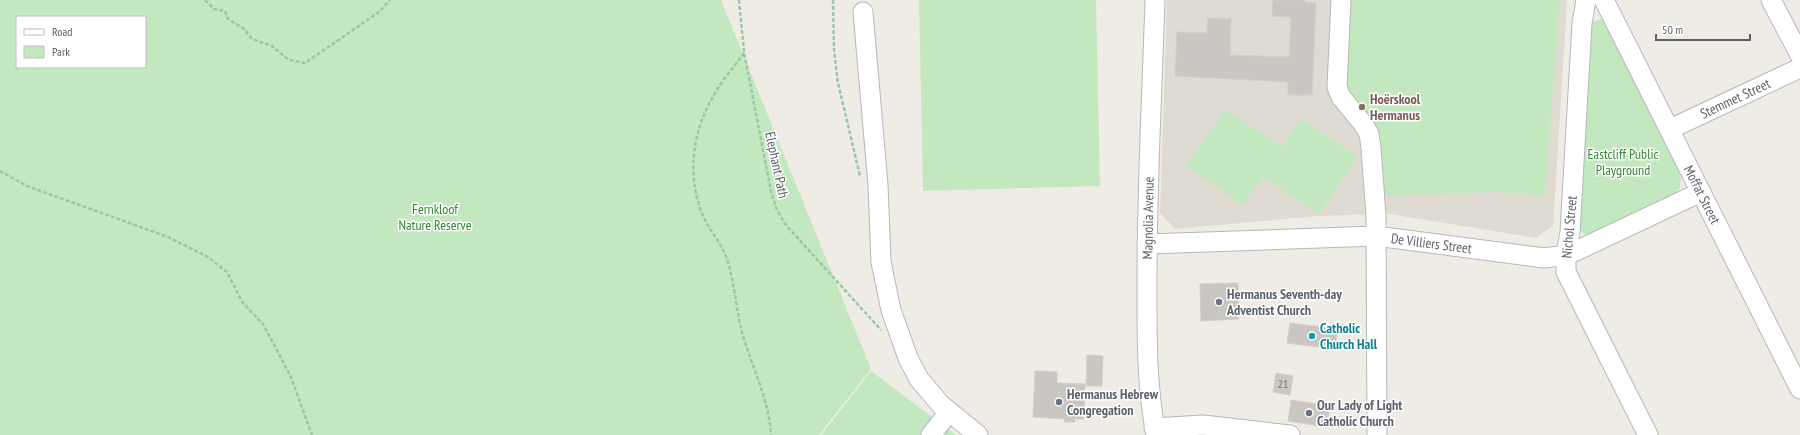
<svg xmlns="http://www.w3.org/2000/svg" width="1800" height="435" viewBox="0 0 1800 435" font-family="'PT Sans Narrow',sans-serif">
<rect width="100%" height="100%" fill="#efece5"/>
<path fill="#dfdbd3" d="M1167,0H1567L1553,226L1536,238L1389,214L1318,216L1175,229L1160,213Z"/>
<path fill="#c3e8c0" fill-rule="evenodd" d="M0,0H721L871,369L819,435H0ZM17,17H145V67H17Z
M919,0H1096L1100,186L923,191Z
M1350,0H1560L1545,195L1495,192L1382,196C1381,179 1384,132 1374,120C1363,108 1353,104 1346,88Z
M1601,19L1606,23L1681,173L1680,187L1675,196L1588,236L1579,230L1590,23Z
M1225,109L1282,147L1301,119L1358,157L1319,214L1263,176L1243,205L1186,166Z
M871,371L956,435H821Z"/>
<path fill="#cac7c2" stroke="#d4cec3" d="M1273,0H1305V2L1316,3L1312,95H1288V82L1175,76L1177,32L1207,33L1208,18L1231,19L1230,55L1289,57L1291,17L1272,16Z
M1238,283L1239,319L1201,321L1200,284Z
M1290,323L1338,329L1335,349L1287,343Z
M1087,355L1103,356L1102,386H1086Z
M1035,371L1057,372V383L1085,384L1084,419H1075V422H1064L1065,419L1033,417Z
M1276,373L1293,376L1290,395L1273,392Z
M1291,400L1330,406L1327,427L1288,421Z"/>
<g fill="none" stroke-linecap="round" stroke-linejoin="round">
<g stroke="#b5b8bc" stroke-width="21">
<g id="minor">
<path d="M1155,0C1152,93 1147,185 1147,278C1147,330 1146,384 1156,435"/>
<path d="M1341,0L1337,87L1341,97L1364,125L1369,134L1371,147L1376,216L1377,435"/>
<path d="M1586,0L1582,23L1570,232L1566,255V272L1648,435"/>
<path id="s1" d="M1604,0L1800,389"/>
<path d="M1771,0L1800,55"/>
<path d="M863,12L878,185L881,262L891,310L908,358L919,379L941,405L978,435"/>
<path id="s2" d="M1670,129L1800,68"/>
<path id="s3" d="M1147,244L1376,236L1544,258L1566,255L1576,251L1701,192"/>
<path d="M1154,428L1203,425L1290,435"/>
<path d="M931,435L949,412"/>
</g>
</g>
<path stroke="#99c9a4" stroke-width="2.5" stroke-dasharray="4 2" stroke-linecap="butt" d="M205,0L214,9L225,11L228,19L243,28L252,39L272,46L289,60L305,63L379,12L390,0
M739,0L744,52L771,191L777,210L785,224L881,330
M833,0L834,50L838,83L860,176
M744,53C734,67 722,80 714,95C693,130 687,172 701,211C707,228 721,242 727,259C735,284 736,311 743,336C753,369 769,401 771,435
M0,171L27,186L168,237L208,257L227,272L243,303L263,324L290,375L312,435"/>
<use href="#minor" stroke="#fff" stroke-width="19"/>
</g>
<circle fill="#8d6e63" stroke="#fff" stroke-width="1.5" cx="1362" cy="107" r="4"/>
<g fill="#6b7280" stroke="#fff" stroke-width="1.5">
<circle cx="1219" cy="302" r="4"/>
<circle cx="1059" cy="402" r="4"/>
<circle cx="1309" cy="413" r="4"/>
</g>
<circle fill="#0f9aa8" stroke="#fff" stroke-width="1.5" cx="1312" cy="336" r="4"/>
<g text-anchor="middle" stroke-width="3" stroke-linejoin="round" paint-order="stroke">
<g font-size="12" fill="#787a7d">
<text x="1283" y="388">21</text>
</g>
<g font-size="14" font-weight="bold" fill="#785e54" stroke="#fff" text-anchor="start">
<text x="1370" y="104">Hoërskool<tspan x="1370" dy="16">Hermanus</tspan></text>
</g>
<g font-size="14" fill="#5c6166" stroke="#fff">
<text dy="5" stroke="none"><textPath href="#s2" startOffset="72">Stemmet Street</textPath></text>
<text transform="translate(777 165) rotate(78)" y="5">Elephant Path</text>
<text dy="5" stroke="none"><textPath href="#s1" startOffset="218">Moffat Street</textPath></text>
<text transform="translate(1148 218) rotate(-89)" y="5">Magnolia Avenue</text>
<text transform="translate(1569 227) rotate(-85)" y="5">Nichol Street</text>
<text dy="5" stroke="none"><textPath href="#s3" startOffset="285">De Villiers Street</textPath></text>
</g>
<g font-size="14" fill="#338732" stroke="#fff">
<text x="1623" y="159">Eastcliff Public<tspan x="1623" dy="16">Playground</tspan></text>
<text x="435" y="214">Fernkloof<tspan x="435" dy="16">Nature Reserve</tspan></text>
</g>
<g font-size="14" font-weight="bold" fill="#5b616d" stroke="#fff" text-anchor="start">
<text x="1227" y="299">Hermanus Seventh-day<tspan x="1227" dy="16">Adventist Church</tspan></text>
<text x="1067" y="399">Hermanus Hebrew<tspan x="1067" dy="16">Congregation</tspan></text>
<text x="1317" y="410">Our Lady of Light<tspan x="1317" dy="16">Catholic Church</tspan></text>
</g>
<g font-size="14" font-weight="bold" fill="#0d838f" stroke="#fff" text-anchor="start">
<text x="1320" y="333">Catholic<tspan x="1320" dy="16">Church Hall</tspan></text>
</g>
</g>
<rect x="16" y="16" width="130" height="52" fill="#ffffff" stroke="#bec0c2"/>
<rect x="24" y="29" width="20" height="6" fill="#ffffff" stroke="#bec0c2"/>
<text x="52" y="36" font-size="12" fill="#5c6166">Road</text>
<rect x="24" y="46" width="20" height="12" fill="#c3e8c0" stroke="#bec0c2"/>
<text x="52" y="56" font-size="12" fill="#5c6166">Park</text>
<path d="M1656 34v6h94v-6" fill="none" stroke="#5c6166" stroke-width="2"/>
<text x="1662" y="34" font-size="12" fill="#5c6166" stroke="#ffffff" stroke-width="3" paint-order="stroke">50 m</text>
</svg>
